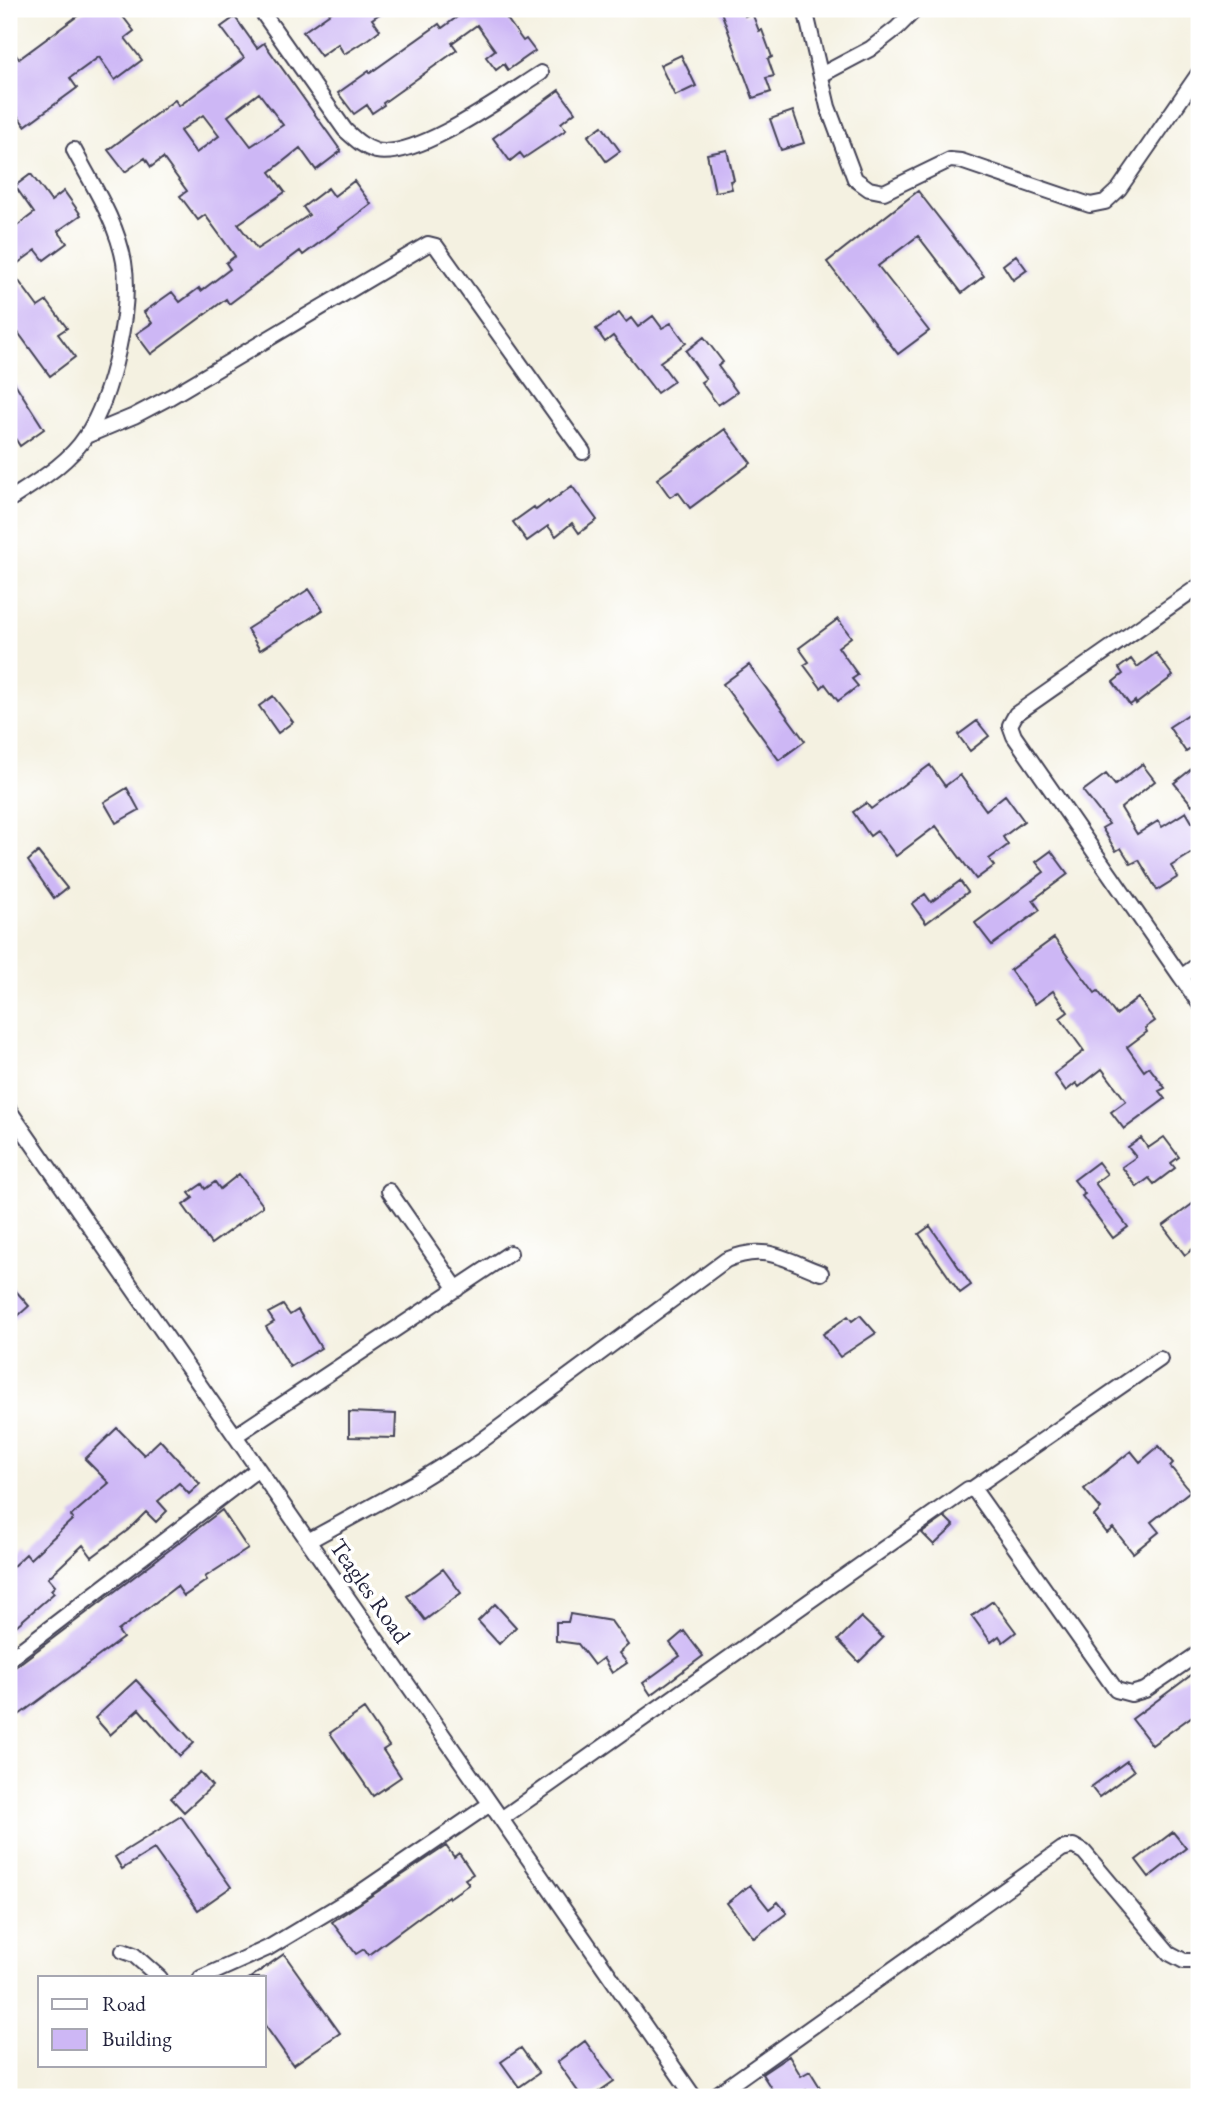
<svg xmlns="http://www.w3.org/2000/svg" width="1208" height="2106" viewBox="0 0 1208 2106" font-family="'EB Garamond',serif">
<rect width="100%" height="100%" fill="#fff"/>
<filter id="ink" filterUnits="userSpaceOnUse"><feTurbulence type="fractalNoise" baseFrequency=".0143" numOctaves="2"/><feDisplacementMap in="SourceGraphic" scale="14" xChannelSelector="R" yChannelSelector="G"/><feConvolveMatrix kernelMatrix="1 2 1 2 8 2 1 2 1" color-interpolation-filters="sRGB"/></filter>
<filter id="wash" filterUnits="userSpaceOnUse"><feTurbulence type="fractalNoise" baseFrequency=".00686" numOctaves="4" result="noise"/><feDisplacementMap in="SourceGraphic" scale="28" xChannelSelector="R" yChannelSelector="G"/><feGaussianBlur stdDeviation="1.57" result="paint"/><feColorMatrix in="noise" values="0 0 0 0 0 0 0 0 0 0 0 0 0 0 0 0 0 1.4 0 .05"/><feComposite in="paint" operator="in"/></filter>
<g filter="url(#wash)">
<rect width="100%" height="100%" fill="#f4f1e1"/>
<g id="blocks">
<path fill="#cdb7f5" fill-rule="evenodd" d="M87,9H117L134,31L125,38L142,60L115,80L99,57L70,78L77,88L25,126L17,115L9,122V46L19,59Z
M336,9H387L372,19L380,30L368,39L344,54L338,44L321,56L303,32Z
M468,9H500L523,41L526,39L535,51L508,70L504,64L496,70L486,57L495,50L477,25L452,43L457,50L383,103L384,105L372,113L367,105L354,114L338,93L369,71L370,73L439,24L442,28Z
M720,9H742L745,16L752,13L759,31L762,30L772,57L768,59L774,76L766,78L771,92L753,98Z
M235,17L257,48L264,43L341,151L316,170L300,148L270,172L285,192L238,224L257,249L309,215L303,207L328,188L334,196L354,181L371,204L303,255L300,251L229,304L226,299L151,354L136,334L152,323L144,312L172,292L180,302L199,288L201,291L230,269L226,263L235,256L205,215L198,220L180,196L187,191L163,158L151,167L145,158L125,172L108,150L175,100L179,106L244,58L221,27ZM259,93L283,125L251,146L228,116ZM203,115L219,136L196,153L180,131Z
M681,55L696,86L675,96L660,65Z
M559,90L575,112L561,123L566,130L524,158L520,153L510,161L493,138Z
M793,111L804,143L781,150L770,119Z
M602,126L620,151L606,161L588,136Z
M727,150L734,180L730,181L732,189L715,192L707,154Z
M31,174L51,201L64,191L81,215L58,231L67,243L44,260L36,250L10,269L38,307L47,301L67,328L58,334L75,357L50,376L9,320V232L34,213L15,186Z
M918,191L984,276L962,293L918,236L878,266L929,331L898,354L827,262Z
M1016,255L1027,270L1013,280L1003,265Z
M619,313L626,322L631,318L638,327L653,316L662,328L671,323L686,343L660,362L674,381L657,393L613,336L605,342L596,329Z
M704,337L723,362L718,366L737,392L718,405L701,382L706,379L686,351Z
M9,374L44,429L20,446L9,429Z
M725,429L751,463L690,508L678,492L670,497L657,479Z
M572,486L597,520L579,533L572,523L556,536L548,526L527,541L513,522L534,507L536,510L548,501L549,503Z
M309,589L323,610L260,650L247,629Z
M838,619L851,637L838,647L858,675L852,679L858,686L838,701L825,684L821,688L804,665L809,662L799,648Z
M1156,653L1173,676L1136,704L1135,701L1130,705L1113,682L1123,674L1119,668L1131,659L1137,667Z
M749,665L805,741L779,760L723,684Z
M273,696L293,722L278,733L259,706Z
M1189,714L1199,729V743L1186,752L1169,727Z
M977,721L989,736L970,751L958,735Z
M1199,763V799L1192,805L1174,783Z
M1142,764L1155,781L1121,808L1137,834L1158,821L1162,827L1186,812L1199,834V842L1194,845L1197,850L1171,866L1178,877L1157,890L1139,860L1131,864L1121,848L1116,851L1102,828L1109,824L1083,791L1106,774L1115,785Z
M930,765L945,786L960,775L986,810L1005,795L1024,821L1003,837L1008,845L989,859L994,866L976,879L936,826L896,856L877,831L870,836L853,812L866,803L871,809Z
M127,788L139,810L116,823L104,802Z
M1051,851L1068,874L1033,900L1040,910L992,945L975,923L1044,872L1036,862Z
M38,852L67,888L54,898L28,861Z
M960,881L968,892L926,923L912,904L925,894L931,902Z
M1054,938L1095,993L1098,991L1116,1015L1138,998L1155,1021L1145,1028L1147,1032L1127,1047L1144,1071L1149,1067L1165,1088L1159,1091L1165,1099L1124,1129L1111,1112L1126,1101L1102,1069L1079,1087L1076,1083L1066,1091L1054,1074L1084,1051L1060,1018L1068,1012L1053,991L1035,1004L1010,970Z
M1164,1137L1179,1157L1171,1163L1175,1168L1154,1184L1149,1178L1137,1187L1122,1167L1136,1157L1128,1147L1141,1138L1148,1148Z
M1098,1162L1107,1174L1095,1183L1128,1227L1113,1238L1082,1196L1085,1194L1074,1180Z
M239,1174L262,1204V1207L211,1244L183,1205L193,1198L189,1193L202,1184L205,1189L215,1182L220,1189Z
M1199,1199V1244L1185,1255L1163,1226Z
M930,1226L971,1285L960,1293L919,1234Z
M9,1283L29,1306L9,1324Z
M283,1305L290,1315L298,1310L321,1348L290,1367L266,1327L274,1322L268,1313Z
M860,1315L876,1333L840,1357L823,1334L848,1316L852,1321Z
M349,1412L396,1414L395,1438L349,1437Z
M117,1428L144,1455L160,1440L200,1484L189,1494L179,1483L158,1501L167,1511L156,1522L146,1512L128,1530L92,1557L83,1545L48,1578L55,1586L51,1590L54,1593L9,1632V1570L26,1554L30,1559L73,1519L71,1516L109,1483L85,1459Z
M1159,1446L1173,1463L1170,1466L1190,1491L1151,1522L1159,1532L1133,1553L1113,1528L1107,1533L1094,1516L1101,1509L1084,1489L1131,1451L1140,1462Z
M222,1510L248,1549L205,1577L207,1580L184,1596L177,1586L118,1631L123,1638L19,1715L9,1703V1668L15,1667Z
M945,1517L954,1526L934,1545L922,1533Z
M443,1569L461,1593L425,1620L407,1596Z
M993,1601L1016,1632L1003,1642L999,1636L991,1642L972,1616Z
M495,1604L516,1627L499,1644L478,1621Z
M570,1614L611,1621L628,1645L619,1653L627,1663L612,1673L603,1658L594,1665L578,1644L556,1641V1622H568Z
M861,1617L883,1638L859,1662L838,1640Z
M684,1631L703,1656L651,1695L643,1683L680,1656L670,1643Z
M1194,1673L1199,1681V1711L1152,1745L1132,1719Z
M136,1680L194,1743L180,1756L139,1709L110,1735L95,1718Z
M364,1709L389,1746L383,1750L401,1777L373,1796L330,1733Z
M1127,1761L1134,1771L1099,1797L1091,1787Z
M200,1772L212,1786L184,1812L171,1798Z
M181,1816L231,1887L198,1910L154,1849L122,1869L115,1857Z
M1173,1832L1186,1848L1149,1877L1136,1860Z
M446,1846L454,1857L459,1853L473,1874L465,1879L469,1884L449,1898L448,1896L368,1955L364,1949L356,1954L332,1922Z
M750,1885L769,1909L778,1902L787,1913L754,1938L727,1903Z
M284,1954L340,2033L293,2065L264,2024V1978H250Z
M585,2041L614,2081L591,2097H582L557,2062Z
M521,2048L539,2073L519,2087L501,2062Z
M789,2056L801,2076L810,2071L826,2097H810L806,2090L794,2097H777L762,2074Z"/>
</g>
</g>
<g filter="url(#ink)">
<use href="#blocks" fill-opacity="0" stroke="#424154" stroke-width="2"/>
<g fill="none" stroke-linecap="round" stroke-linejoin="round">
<g stroke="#424154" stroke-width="18">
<path id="minor" d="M260,9L345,130C355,139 363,147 376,151C417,160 506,95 541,73
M805,9L828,107L855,179L869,189L884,192L950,160L961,161L1090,205L1105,202L1119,189L1199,73
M821,75L870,49L897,28L916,9
M86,436L134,416L170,397L428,244L436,246L583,452
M9,500C36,482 68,464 86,436C112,397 132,308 124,262C117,222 93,186 74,150
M1199,964L1181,977L1199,1003
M1181,977L1014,736L1010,725L1016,714L1199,586
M9,1110L694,2097
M389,1191L457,1289
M235,1436L510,1253
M972,1489L1160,1359
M308,1541L418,1481L473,1447L726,1260C765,1243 784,1259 821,1273
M9,1659L258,1469
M501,1819L968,1489L975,1491L1116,1690L1131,1694L1145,1690L1199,1653
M123,1951L134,1955L160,1978
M201,1978L268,1948L358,1894L490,1804
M713,2097L1062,1849L1073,1846L1084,1852L1169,1953L1184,1961H1199"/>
</g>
<use href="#minor" stroke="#fff" stroke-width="14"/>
</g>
</g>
<g text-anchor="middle" stroke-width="7" stroke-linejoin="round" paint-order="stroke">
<g font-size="24" fill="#22223b" stroke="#fff">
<text transform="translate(370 1591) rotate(55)" y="8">Teagles Road</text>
</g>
</g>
<rect width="1208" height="2106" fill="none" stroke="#fff" stroke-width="35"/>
<rect x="38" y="1976" width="228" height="91" fill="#ffffff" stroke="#a7a7b1" stroke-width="2"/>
<rect x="52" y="1999" width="35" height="10" fill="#ffffff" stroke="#a7a7b1" stroke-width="2"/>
<text x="102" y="2011" font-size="21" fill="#22223b">Road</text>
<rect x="52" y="2029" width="35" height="21" fill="#cdb7f5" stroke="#a7a7b1" stroke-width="2"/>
<text x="102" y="2046" font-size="21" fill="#22223b">Building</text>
</svg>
